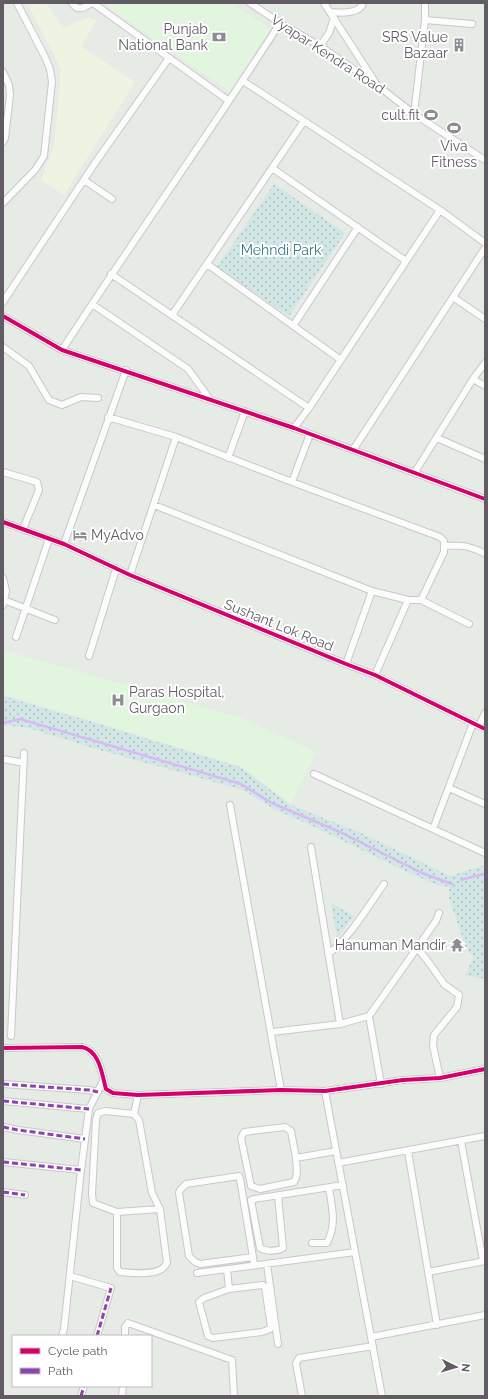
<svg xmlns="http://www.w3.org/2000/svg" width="488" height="1399" viewBox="0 0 488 1399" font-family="Raleway,sans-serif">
<defs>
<pattern id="green-dots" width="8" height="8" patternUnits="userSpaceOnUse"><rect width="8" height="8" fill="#d1e6e5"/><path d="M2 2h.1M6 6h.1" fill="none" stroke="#adbdbd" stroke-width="1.8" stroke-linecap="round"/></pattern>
</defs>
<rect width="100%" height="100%" fill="#e6ebe6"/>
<path fill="#e2f5df" d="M107,3H231L271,29L229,91L105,5Z
M3,650L242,718L316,752L291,804L240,766L3,694Z"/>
<path fill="#eff4e2" d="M27,3H46L63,28L89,17L96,21L81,46L135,82L64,195L41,180L54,146L61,69Z"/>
<path fill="url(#green-dots)" d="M274,184L345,233L289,316L217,267Z
M3,696L89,721L240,767L291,805L361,833L450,876L485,865V979L465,975L474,957L467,951L449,898V887L437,885L405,871L317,828L274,809L243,790L100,750L28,728L3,725Z
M331,903L354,916L337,938Z"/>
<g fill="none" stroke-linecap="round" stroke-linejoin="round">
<path stroke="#d8b9f7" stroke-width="2.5" d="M3,723L20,719L241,784L272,803L340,832L422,873L452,884
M461,880L475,876L485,874"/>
<g stroke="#c8c8c8" stroke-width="8">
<path id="minor" d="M72,3C78,12 84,8 91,3
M93,3L229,101
M250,3L280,23L320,46L377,85L414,114L485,160
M324,3L375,82
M331,12C340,13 360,14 363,3
M425,20L472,24
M320,46L329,33L334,18
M3,72L9,85L10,95L5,138L3,142
M243,81L440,210L485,243
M414,114L425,20V3
M272,168L406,261
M84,180L112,199
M3,203L35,170L44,156L52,82L50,69L45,57L17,3
M207,264L341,360
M111,274L309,408
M453,297L485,319
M3,302L95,163L169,58
M92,304L188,369L209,398
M172,315L304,121
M3,316L62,350L294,428L485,499
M293,326L358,227
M3,347L29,366L49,400L62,405L81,397L98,398
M62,350C133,240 210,133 280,23
M473,379L485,386
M108,417L176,437L292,482L440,537L444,541V552L421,600L469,624
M294,428L309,408L440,210
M437,438L485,459
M353,450L485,248
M228,458L245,411
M3,472L37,482L39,490L23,529
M415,472L473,379L485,363
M292,482L310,434
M154,505L372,591L408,600H421
M3,522L64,544L130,575L346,664L375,675L485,729
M64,544L126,370
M444,546C462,545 467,545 484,553
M130,575L176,437
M3,578L6,591L3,605
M4,600L55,620
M16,637L49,539
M89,656L116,569
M346,664L372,591
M375,675L408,600
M479,726L485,713
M3,759L24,763
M314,774L485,853
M449,788L485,804
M230,805L281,1090
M433,829L473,723
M311,847L340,1024
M417,948L427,960L444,984L459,995L457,1007L434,1035L433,1046L440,1078
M328,954C349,939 369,905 384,884
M369,1016L381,1084
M272,1032L340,1024L369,1016L436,921L439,913
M11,1036L24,753
M3,1048L82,1047C100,1051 102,1075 106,1089L113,1093L138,1095L281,1090L325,1091L403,1080L440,1078L485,1069
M3,1084L89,1090L98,1092
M325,1091L382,1396
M3,1101L89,1109
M134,1114L105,1111L98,1113L96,1120L92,1194L93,1203L117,1212V1268L120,1272C132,1273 149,1275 160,1270C163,1269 165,1266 167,1263L160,1209L152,1193L139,1120L134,1114L138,1095
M3,1127L18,1130L85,1139
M461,1141L483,1261
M408,1151L437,1325
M296,1158L291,1131L285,1127L244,1132L241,1138L251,1186L260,1189L294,1182C299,1175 296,1166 296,1158L336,1151
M3,1162L81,1170
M338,1163L485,1136
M3,1192L25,1195
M278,1196L283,1248C278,1251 266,1252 260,1248L251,1200L254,1199L343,1185
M117,1212L160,1209
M312,1243H327C337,1224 332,1208 329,1188
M253,1257L200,1264L195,1262L189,1256L179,1193L180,1190L186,1184L239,1176L240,1179L253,1257L254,1265
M267,1264L278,1344
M227,1269L229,1289L263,1285L265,1287L271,1327L270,1329L262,1332L213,1338L208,1336L199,1302L204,1298L229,1289
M428,1272L485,1261
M197,1273L355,1252
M70,1276L111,1288L97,1336
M62,1336L64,1329L81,1170L89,1109L103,1081
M125,1336V1327L128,1323L232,1360L234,1396
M371,1337L485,1315
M81,1396L84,1386
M122,1396L123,1386
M302,1396L296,1363L299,1358L373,1346"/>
</g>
<use href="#minor" stroke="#fbfcfb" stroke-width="6"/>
<path stroke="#8e44ad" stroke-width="3" stroke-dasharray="6 3" stroke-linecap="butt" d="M3,1084L89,1090L98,1092
M3,1101L89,1109
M3,1127L18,1130L85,1139
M3,1162L81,1170
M3,1192L25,1195
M97,1336L111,1288
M81,1396L84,1386"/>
<g stroke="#fff" stroke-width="6">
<path id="cycleway" d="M3,316L62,350L294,428L485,499
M3,522L64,544L130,575L346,664L375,675L485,729
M3,1048L82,1047C100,1051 102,1075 106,1089L113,1093L138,1095L281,1090L325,1091L403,1080L440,1078L485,1069"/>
</g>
<use href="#cycleway" stroke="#d6006c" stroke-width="4"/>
</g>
<defs>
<g id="bank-bare" transform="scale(1.08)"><path d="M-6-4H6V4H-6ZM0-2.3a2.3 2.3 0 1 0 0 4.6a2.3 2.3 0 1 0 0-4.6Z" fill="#908d92" stroke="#fff" stroke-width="2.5" paint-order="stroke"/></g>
<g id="building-bare" transform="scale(1.08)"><path d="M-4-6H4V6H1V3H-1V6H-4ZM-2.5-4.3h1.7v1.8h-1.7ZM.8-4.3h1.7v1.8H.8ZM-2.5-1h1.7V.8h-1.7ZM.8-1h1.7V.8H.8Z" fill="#908d92" stroke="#fff" stroke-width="2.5" paint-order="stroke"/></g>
<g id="stadium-bare" transform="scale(1.08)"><path d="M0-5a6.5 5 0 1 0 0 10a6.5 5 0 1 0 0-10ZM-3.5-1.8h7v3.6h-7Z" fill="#908d92" stroke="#fff" stroke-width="2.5" paint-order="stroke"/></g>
<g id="hotel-bare" transform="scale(1.08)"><path d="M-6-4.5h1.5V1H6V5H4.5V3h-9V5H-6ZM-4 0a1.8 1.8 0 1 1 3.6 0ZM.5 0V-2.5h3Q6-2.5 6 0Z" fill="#908d92" stroke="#fff" stroke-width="2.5" paint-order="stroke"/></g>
<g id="hospital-bare" transform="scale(1.08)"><path d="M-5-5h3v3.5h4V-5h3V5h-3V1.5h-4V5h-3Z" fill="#908d92" stroke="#fff" stroke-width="2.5" paint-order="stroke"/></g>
<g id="temple-bare" transform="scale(1.08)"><path d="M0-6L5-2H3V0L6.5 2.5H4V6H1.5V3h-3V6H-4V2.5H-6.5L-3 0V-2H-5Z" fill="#908d92" stroke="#fff" stroke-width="2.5" paint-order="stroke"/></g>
</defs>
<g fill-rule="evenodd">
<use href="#bank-bare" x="219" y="37"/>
<use href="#building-bare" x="459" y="45"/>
<use href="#stadium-bare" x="431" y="115"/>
<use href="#stadium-bare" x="454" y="128"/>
<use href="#hotel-bare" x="80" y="535"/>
<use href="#hospital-bare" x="118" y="700"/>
<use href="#temple-bare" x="457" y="945"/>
</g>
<g text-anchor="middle" stroke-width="4" stroke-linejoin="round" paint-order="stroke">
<g font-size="14" fill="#615b64" stroke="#fff" text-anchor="end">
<text x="208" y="34">Punjab<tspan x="208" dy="16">National Bank</tspan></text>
<text x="448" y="42">SRS Value<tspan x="448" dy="16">Bazaar</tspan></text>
<text x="420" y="120">cult.fit</text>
<text x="454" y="151" text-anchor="middle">Viva<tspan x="454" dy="16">Fitness</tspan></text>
<text x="91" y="540" text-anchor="start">MyAdvo</text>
<text x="129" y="697" text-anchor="start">Paras Hospital,<tspan x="129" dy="16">Gurgaon</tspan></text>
<text x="446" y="950">Hanuman Mandir</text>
</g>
<g font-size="14" fill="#615b64" stroke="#fff">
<text transform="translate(328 54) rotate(33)" y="5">Vyapar Kendra Road</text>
<text transform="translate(279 625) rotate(22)" y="5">Sushant Lok Road</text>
</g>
<g font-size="14" fill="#377d87" stroke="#fff">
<text x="281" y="255">Mehndi Park</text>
</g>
</g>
<rect width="488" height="1399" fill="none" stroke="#615b64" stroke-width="8"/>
<rect x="12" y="1335" width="140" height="52" fill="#ffffff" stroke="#c0bdc1"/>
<rect x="20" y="1348" width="20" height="6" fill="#d6006c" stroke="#c0bdc1"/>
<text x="48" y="1355" font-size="12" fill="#615b64">Cycle path</text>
<rect x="20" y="1368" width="20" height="6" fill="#8e44ad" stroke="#c0bdc1"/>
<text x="48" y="1375" font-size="12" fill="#615b64">Path</text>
<g transform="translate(456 1367) rotate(95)" stroke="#ffffff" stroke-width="3" paint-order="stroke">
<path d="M0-3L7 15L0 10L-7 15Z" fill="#615b64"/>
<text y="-6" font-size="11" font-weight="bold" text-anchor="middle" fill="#615b64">N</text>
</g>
</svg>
